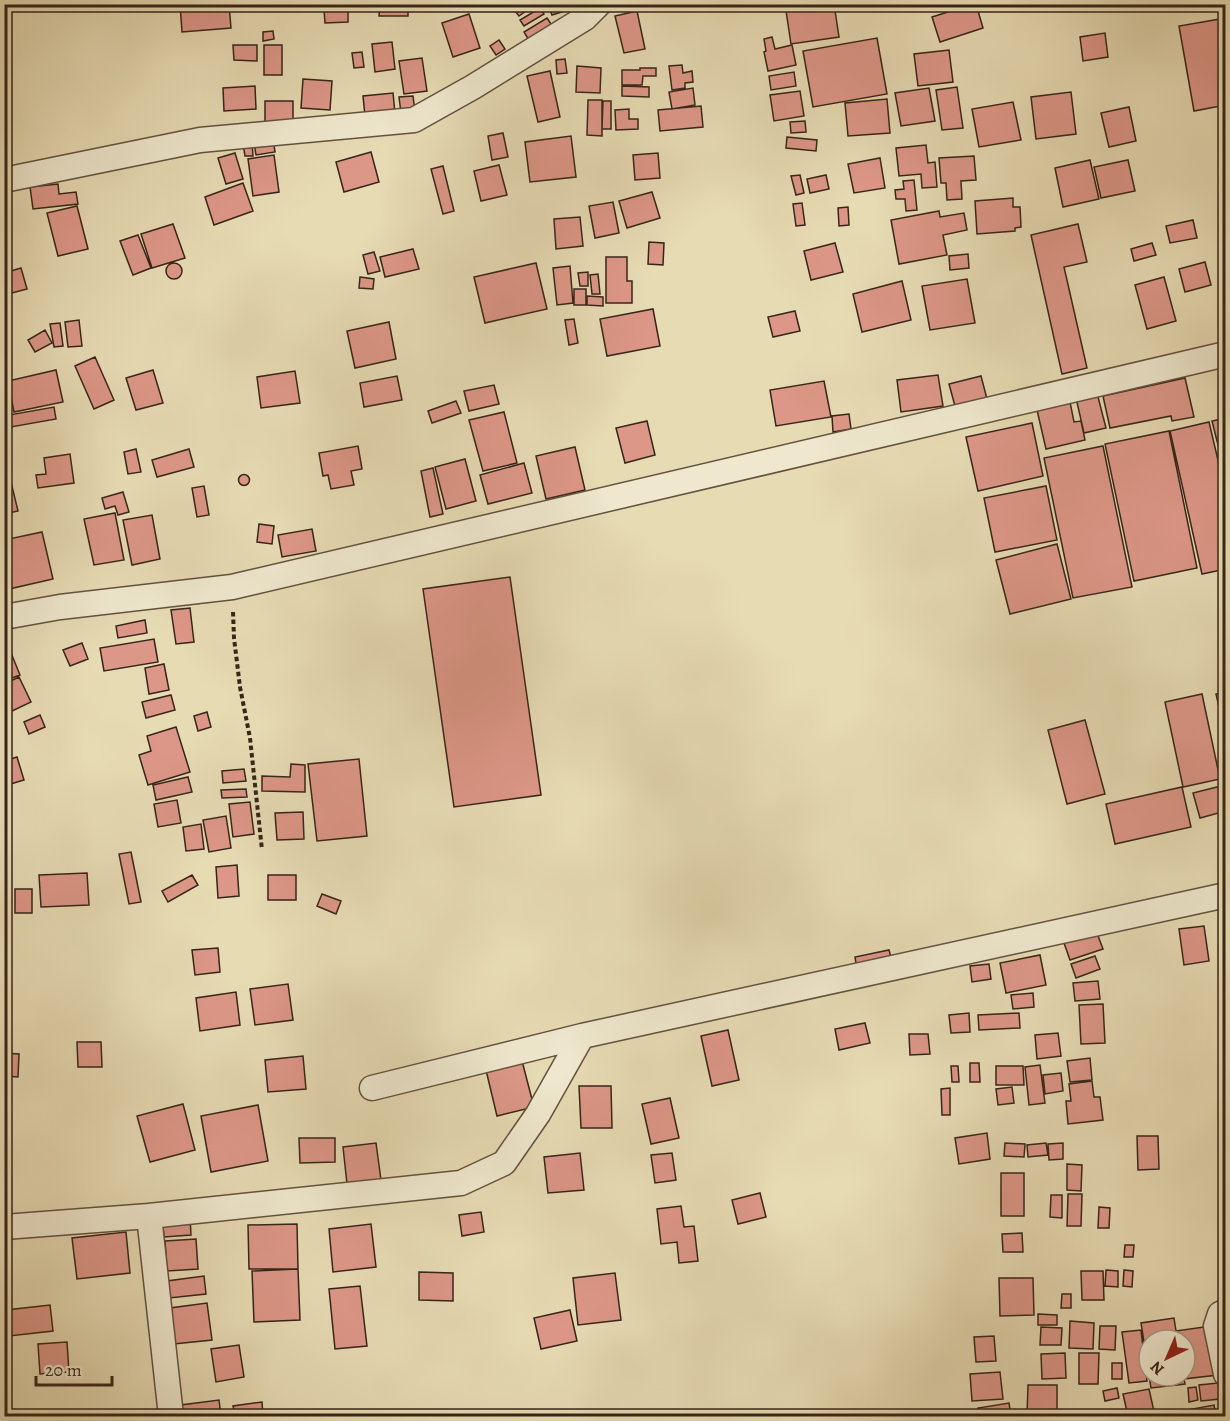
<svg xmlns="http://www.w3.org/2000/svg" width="1230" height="1421" viewBox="0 0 1230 1421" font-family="Alegreya,serif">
<rect width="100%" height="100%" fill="#e7dbb4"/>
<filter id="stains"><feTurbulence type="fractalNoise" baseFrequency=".00333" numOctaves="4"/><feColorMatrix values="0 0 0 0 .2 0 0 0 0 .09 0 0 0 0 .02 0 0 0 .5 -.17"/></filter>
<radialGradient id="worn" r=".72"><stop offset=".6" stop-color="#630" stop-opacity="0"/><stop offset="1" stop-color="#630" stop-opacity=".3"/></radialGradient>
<path fill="#dd9788" stroke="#362518" stroke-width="1.5" d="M180,4H229L231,28L182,32Z
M380,4H408V16H379Z
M524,4H531L533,6L519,16L515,11Z
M548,4L584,5L552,15Z
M785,4H834L839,37L791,44Z
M973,4H976L983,28L940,42L932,17Z
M348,8V22L325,23L324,9Z
M540,8L544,14L524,26L520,20Z
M637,11L645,49L624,53L615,16Z
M469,14L480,48L453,57L442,23Z
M547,18L553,27L530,42L524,32Z
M1226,18V105L1194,111L1179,26Z
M273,31L274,39L263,41V32Z
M1105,33L1108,57L1083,61L1080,37Z
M772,37L775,49L792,45L796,65L768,71L764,52L766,51L764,39Z
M877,38L887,94L813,107L803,51Z
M499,40L505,49L496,55L490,46Z
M392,42L395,69L375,72L372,44Z
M233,45H257V61L234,60Z
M264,45H282V75H264Z
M949,50L953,82L918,86L914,54Z
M362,52L364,67L354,68L352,53Z
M422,58L427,91L404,94L399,61Z
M565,59L567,73L557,74L556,60Z
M682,65L683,73L692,71L693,82L685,83V88L672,90L669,66Z
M577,66L601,68L600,93L576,92Z
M640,68H656V76H643L642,85H622V70H640Z
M550,71L560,117L538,122L527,76Z
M794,72L796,86L771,90L769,76Z
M303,79L332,81L330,110L301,108Z
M255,86L256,109L224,111L223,88Z
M622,86L649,87V97L622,96Z
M957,87L963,128L942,130L936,90Z
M693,88L695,105L672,109L669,92Z
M929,88L935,121L901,126L895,93Z
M800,91L804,116L774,121L770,95Z
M1071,92L1076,134L1036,139L1031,97Z
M393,93L395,113L365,116L363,96Z
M413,96L415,112L401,113L399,97Z
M887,99L890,133L848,136L845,103Z
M588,100H602V136L587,135Z
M265,101H293V123H265Z
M603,101H611V129H602Z
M1013,102L1021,140L979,147L972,109Z
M701,106L703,127L660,131L658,110Z
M1129,107L1136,141L1109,147L1101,113Z
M629,109V119H638V129L616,130L615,110Z
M805,121L806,132L791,133L790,122Z
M503,133L508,157L492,160L488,136Z
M571,136L576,177L530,182L525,142Z
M787,137L817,140L816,151L786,148Z
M273,139L275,152L256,155L254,142Z
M252,143L253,156H245L243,144Z
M926,145L928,163L935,162L937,187L922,188L921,174L899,176L896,148Z
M371,152L379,182L344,192L336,162Z
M235,153L243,179L226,184L218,158Z
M658,153L660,178L635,180L633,155Z
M274,155L279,192L253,196L248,159Z
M974,156L976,180L961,181L962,199L947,200L946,183H941L939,158Z
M880,158L885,188L854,193L848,164Z
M1090,160L1099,199L1063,207L1055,168Z
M1128,160L1135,191L1101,198L1094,167Z
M499,165L507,195L481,201L474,171Z
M443,166L454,211L443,214L431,169Z
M800,175L804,193L796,195L791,176Z
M826,175L829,189L810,193L807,179Z
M914,180L917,210L906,211L905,199H896L895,190L904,189L903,181Z
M243,183L253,211L214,225L205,197Z
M58,184L59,194L76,192L78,204L33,209L30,187Z
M652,192L660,218L627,228L619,201Z
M1013,198V207H1020L1021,227L1015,228V231L977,234L975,201Z
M613,202L619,233L595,238L589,206Z
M802,203L805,225L796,226L793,204Z
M77,206L88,249L58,256L47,213Z
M848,207L849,225L839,226L838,208Z
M939,211L940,217L964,213L967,230L943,235L947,255L899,264L891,220Z
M580,217L583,246L556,249L554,219Z
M1193,220L1197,238L1170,243L1166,226Z
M173,224L185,258L152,268L141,234Z
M1078,224L1087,262L1064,267L1087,368L1062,374L1031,235Z
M138,235L151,268L133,275L120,241Z
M649,242L664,243L663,265L648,264Z
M835,243L843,272L811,280L804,251Z
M1152,243L1156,255L1134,261L1131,249Z
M413,249L419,269L385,277L380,257Z
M374,252L380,271L368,274L363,255Z
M968,254L969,268L950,270L949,256Z
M606,257H627V281H632V303H606Z
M1205,262L1211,285L1185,292L1179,269Z
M536,263L547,309L485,323L474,277Z
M166 271a8 8 0 1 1 16 0a8 8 0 1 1-16 0Z
M570,266L573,303L557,305L553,268Z
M21,268L27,289L4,295V273Z
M588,272V286H580L578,273Z
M598,274L600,294H592L590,275Z
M360,277L374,279L373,289L359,288Z
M1164,277L1176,321L1147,329L1135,285Z
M967,279L975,323L930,330L922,286Z
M902,281L911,320L862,332L853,294Z
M574,289H586V305H574Z
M587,296L603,297V306L587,305Z
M653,309L660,346L607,356L600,319Z
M795,311L800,331L773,337L768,317Z
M574,319L578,343L569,345L565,320Z
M79,320L82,346L68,347L65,322Z
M389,322L396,359L355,368L347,331Z
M60,323L63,346L54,347L50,324Z
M45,330L52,343L35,352L28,340Z
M95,357L114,400L94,409L75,366Z
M56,370L63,402L14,412L8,381Z
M153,370L163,403L136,410L126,378Z
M295,371L300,403L261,408L257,377Z
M938,375L943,406L901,412L897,380Z
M397,376L402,400L364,407L360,383Z
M981,376L987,399L955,406L949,384Z
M1185,378L1194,417L1172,421L1171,416L1110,428L1103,396Z
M824,381L831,417L776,426L770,390Z
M494,385L499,404L469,411L464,391Z
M1097,393L1106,428L1084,433L1076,398Z
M456,401L461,413L432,423L428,411Z
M1070,402L1074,422L1081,421L1085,440L1046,449L1037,410Z
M54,407L56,419L11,427L9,415Z
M504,412L517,463L483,471L469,420Z
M849,414L851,429L833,432L832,416Z
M1226,418V477L1212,421Z
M647,421L655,455L625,463L616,428Z
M1209,422L1226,494V569L1202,574L1170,431Z
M1032,423L1043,476L978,491L966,437Z
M1169,431L1197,568L1134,581L1105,444Z
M358,446L362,469L351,471L354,485L331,489L328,475L323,476L319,453Z
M1103,446L1132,587L1073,598L1044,458Z
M575,447L585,490L546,499L536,456Z
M136,449L141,472L128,474L124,452Z
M189,449L194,467L157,477L152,460Z
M4,453L18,511L4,514Z
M70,454L74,483L38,488L36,475L46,474L44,458Z
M465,459L476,501L446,509L435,467Z
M524,463L532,493L488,504L480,475Z
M433,468L443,514L430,517L421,471Z
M238.5 480a5.5 5.5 0 1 1 11 0a5.5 5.5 0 1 1-11 0Z
M204,486L209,515L197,517L192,488Z
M1046,486L1057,540L995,552L984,498Z
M123,492L129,512L118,515L115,506L105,509L102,498Z
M115,513L124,560L94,565L84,519Z
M152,515L160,559L132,565L123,520Z
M259,524L274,526L272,544L257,542Z
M312,529L316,551L282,557L278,535Z
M42,532L53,579L9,589L4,571V540Z
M1057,544L1071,599L1010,614L996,560Z
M510,577L541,795L454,807L423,589Z
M190,608L194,642L176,644L171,610Z
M145,620L147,633L118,638L116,626Z
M154,639L158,662L104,671L100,648Z
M82,643L88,659L70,666L63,650Z
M9,648L20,675L4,681V650Z
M164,664L169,690L149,694L145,668Z
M19,677L31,702L10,712L4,700V684Z
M1226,692V737L1216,694Z
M1202,694L1220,779L1183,787L1165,702Z
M171,695L175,710L146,718L142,702Z
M207,712L211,727L198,731L194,716Z
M40,715L45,727L29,734L24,722Z
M1085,720L1105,794L1067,804L1048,730Z
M176,727L190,772L148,785L139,755L151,751L147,736Z
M17,757L24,780L4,786V761Z
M359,759L367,836L317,841L308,764Z
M291,764L305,765V792L262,791V776L290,777Z
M244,769L246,781L223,783L222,771Z
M188,777L192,792L156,800L153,785Z
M1225,785L1226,811L1200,818L1193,793Z
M1182,787L1191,827L1115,844L1106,804Z
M246,789L247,797L222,798L221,790Z
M177,800L181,823L158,827L154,804Z
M250,802L254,834L233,837L229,804Z
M303,812L304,839L277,840L275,813Z
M226,816L231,848L209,852L203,820Z
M201,824L204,849L186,851L183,827Z
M131,852L141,902L129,904L119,854Z
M237,865L239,896L218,898L216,867Z
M87,873L89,905L41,907L39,875Z
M192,875L198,885L168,902L162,891Z
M268,875H296V900H268Z
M15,889H32V913H15Z
M322,894L341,901L336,914L317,906Z
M1204,926L1209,961L1184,965L1179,929Z
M1097,933L1103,949L1070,960L1064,943Z
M218,948L220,972L195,975L192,950Z
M889,950L892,961L857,969L855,957Z
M1040,955L1046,985L1006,993L1000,963Z
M1095,956L1100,969L1076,978L1071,964Z
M989,964L991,979L972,982L970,966Z
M1098,981L1100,999L1075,1001L1073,983Z
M288,984L293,1020L255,1025L250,989Z
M236,992L240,1025L200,1031L196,998Z
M1033,993L1034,1007L1013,1009L1011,995Z
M1103,1004L1105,1043L1081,1044L1079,1005Z
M969,1013L970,1032L951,1033L949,1015Z
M1019,1013L1020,1028L979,1030L978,1015Z
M865,1023L870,1043L839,1050L835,1029Z
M728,1030L739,1080L712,1086L701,1036Z
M1058,1033L1061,1056L1037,1059L1035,1035Z
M909,1034H928L930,1054L910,1055Z
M77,1042H101L102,1067H78Z
M4,1053L19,1054L18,1077L4,1076Z
M303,1056L306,1089L268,1092L265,1060Z
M521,1057L534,1107L497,1116L485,1066Z
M1090,1058L1092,1080L1070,1082L1067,1061Z
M970,1063H979L980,1082H970Z
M1040,1065L1045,1103L1029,1105L1025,1067Z
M951,1066H958L959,1082H952Z
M996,1066H1023L1024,1085H996Z
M1061,1073L1063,1091L1045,1094L1043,1075Z
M1092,1081L1094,1097H1100L1103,1120L1068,1124L1066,1101H1071L1069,1084Z
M579,1086H611L612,1128H581Z
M1012,1087L1014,1103L998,1105L996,1089Z
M950,1088V1115H942L941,1089Z
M670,1098L679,1138L651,1144L642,1104Z
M183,1104L195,1150L150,1162L137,1116Z
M258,1105L268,1161L211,1172L201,1116Z
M987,1133L990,1159L959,1164L955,1138Z
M1137,1136H1158L1159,1169L1138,1170Z
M299,1138H335V1162L300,1163Z
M376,1143L381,1180L347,1184L343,1147Z
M1005,1143L1025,1144L1024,1157L1004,1156Z
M1046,1143L1048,1155L1028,1157L1027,1145Z
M1063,1143V1159L1049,1160L1048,1144Z
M580,1153L584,1190L548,1193L544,1157Z
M672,1153L676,1180L655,1183L651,1155Z
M1067,1164L1082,1165L1081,1191L1067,1190Z
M1001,1173H1024V1216H1001Z
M760,1193L766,1217L738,1224L732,1200Z
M1068,1194H1082L1081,1226H1067Z
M1051,1195H1062V1218L1050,1217Z
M681,1206L684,1227L694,1226L698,1261L679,1263L677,1242L661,1244L657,1209Z
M1099,1207L1110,1208L1109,1228H1098Z
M481,1212L484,1232L462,1236L459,1215Z
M190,1217L191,1235L164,1237L162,1219Z
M297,1224L298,1269H249L248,1225Z
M371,1224L376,1267L333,1272L329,1229Z
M126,1232L130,1273L77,1279L72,1238Z
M1022,1233L1023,1252H1003L1002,1234Z
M196,1239L198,1269L167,1271L165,1241Z
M1125,1245H1134L1133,1257H1124Z
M298,1269L300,1320L254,1322L252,1271Z
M1106,1270L1118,1271V1287L1105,1286Z
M1124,1270L1133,1271L1132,1287L1123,1286Z
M1081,1271H1103L1104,1300H1082Z
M419,1272L453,1273V1301L419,1300Z
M615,1273L621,1320L578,1325L573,1278Z
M204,1276L206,1294L169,1298L167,1281Z
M999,1278H1033L1034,1315L1000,1316Z
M360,1286L367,1346L335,1349L329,1289Z
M1062,1294H1071V1308H1061Z
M207,1303L212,1340L174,1344L170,1308Z
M50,1305L53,1331L9,1336L6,1310Z
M570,1310L577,1341L541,1349L534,1318Z
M1038,1314L1057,1315V1325H1038Z
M1174,1318L1176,1331L1211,1326L1218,1375L1184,1379L1185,1384L1151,1388L1149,1376H1185V1340H1149V1374L1141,1323Z
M1070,1321L1094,1323L1093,1349L1069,1348Z
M1100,1326H1116L1115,1350L1099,1349Z
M1041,1327L1062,1328L1061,1345H1040Z
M1141,1330L1147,1381L1129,1383L1122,1332Z
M994,1336L996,1361L976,1362L974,1337Z
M67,1342L69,1372L40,1374L38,1344Z
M239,1345L244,1377L216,1382L211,1349Z
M1065,1353L1066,1378L1042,1379L1041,1354Z
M1079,1353H1099L1098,1384H1079Z
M1112,1363H1122V1379H1112Z
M1000,1372L1003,1399L972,1401L970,1374Z
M1218,1383L1220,1399L1201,1401L1199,1385Z
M1028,1385H1057V1416H1027Z
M1196,1387L1198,1400L1189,1402L1188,1388Z
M1117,1388L1119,1398L1105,1401L1103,1391Z
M1149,1389L1155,1416H1128L1123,1394Z
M219,1400L221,1416H183L181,1405Z
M262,1402L263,1416H235L233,1406Z
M1009,1403L1011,1416H980L978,1408Z
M1214,1405L1216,1416H1188L1187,1410Z"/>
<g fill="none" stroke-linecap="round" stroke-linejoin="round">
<g stroke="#62523f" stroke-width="27">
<path id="minor" d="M4,180L200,140L414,120L473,87L585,18L599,4
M4,617L60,607L232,587L1226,354
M372,1088L582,1036
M149,1216L171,1416
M4,1227L149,1216L461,1183L504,1163L538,1114L582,1036L1226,895
M1226,1311L1220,1314L1216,1326L1226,1374"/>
</g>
<path stroke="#362518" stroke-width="4" stroke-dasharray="4.5 3" stroke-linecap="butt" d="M233,612L234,638L240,687L250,738L262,850"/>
<use href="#minor" stroke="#efe8ce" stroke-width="24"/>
</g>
<rect width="1230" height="1421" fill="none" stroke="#e7dbb4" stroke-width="24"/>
<rect x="6" y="6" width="1218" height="1409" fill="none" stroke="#362518" stroke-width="3"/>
<rect x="12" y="12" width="1206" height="1397" fill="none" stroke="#362518" stroke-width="1.5"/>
<g transform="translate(1167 1358) rotate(224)"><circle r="28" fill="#efe8ce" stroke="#a59a85" stroke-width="1.5"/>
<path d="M0-4.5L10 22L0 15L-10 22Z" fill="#8f2418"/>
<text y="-9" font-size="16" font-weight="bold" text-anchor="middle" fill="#362518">N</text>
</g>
<path d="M36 1376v9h76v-9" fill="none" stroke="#362518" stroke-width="3"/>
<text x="45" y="1376" font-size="18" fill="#362518" stroke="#efe8ce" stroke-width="4.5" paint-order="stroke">20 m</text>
<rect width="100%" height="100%" filter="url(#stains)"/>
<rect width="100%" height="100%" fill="url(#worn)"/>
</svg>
